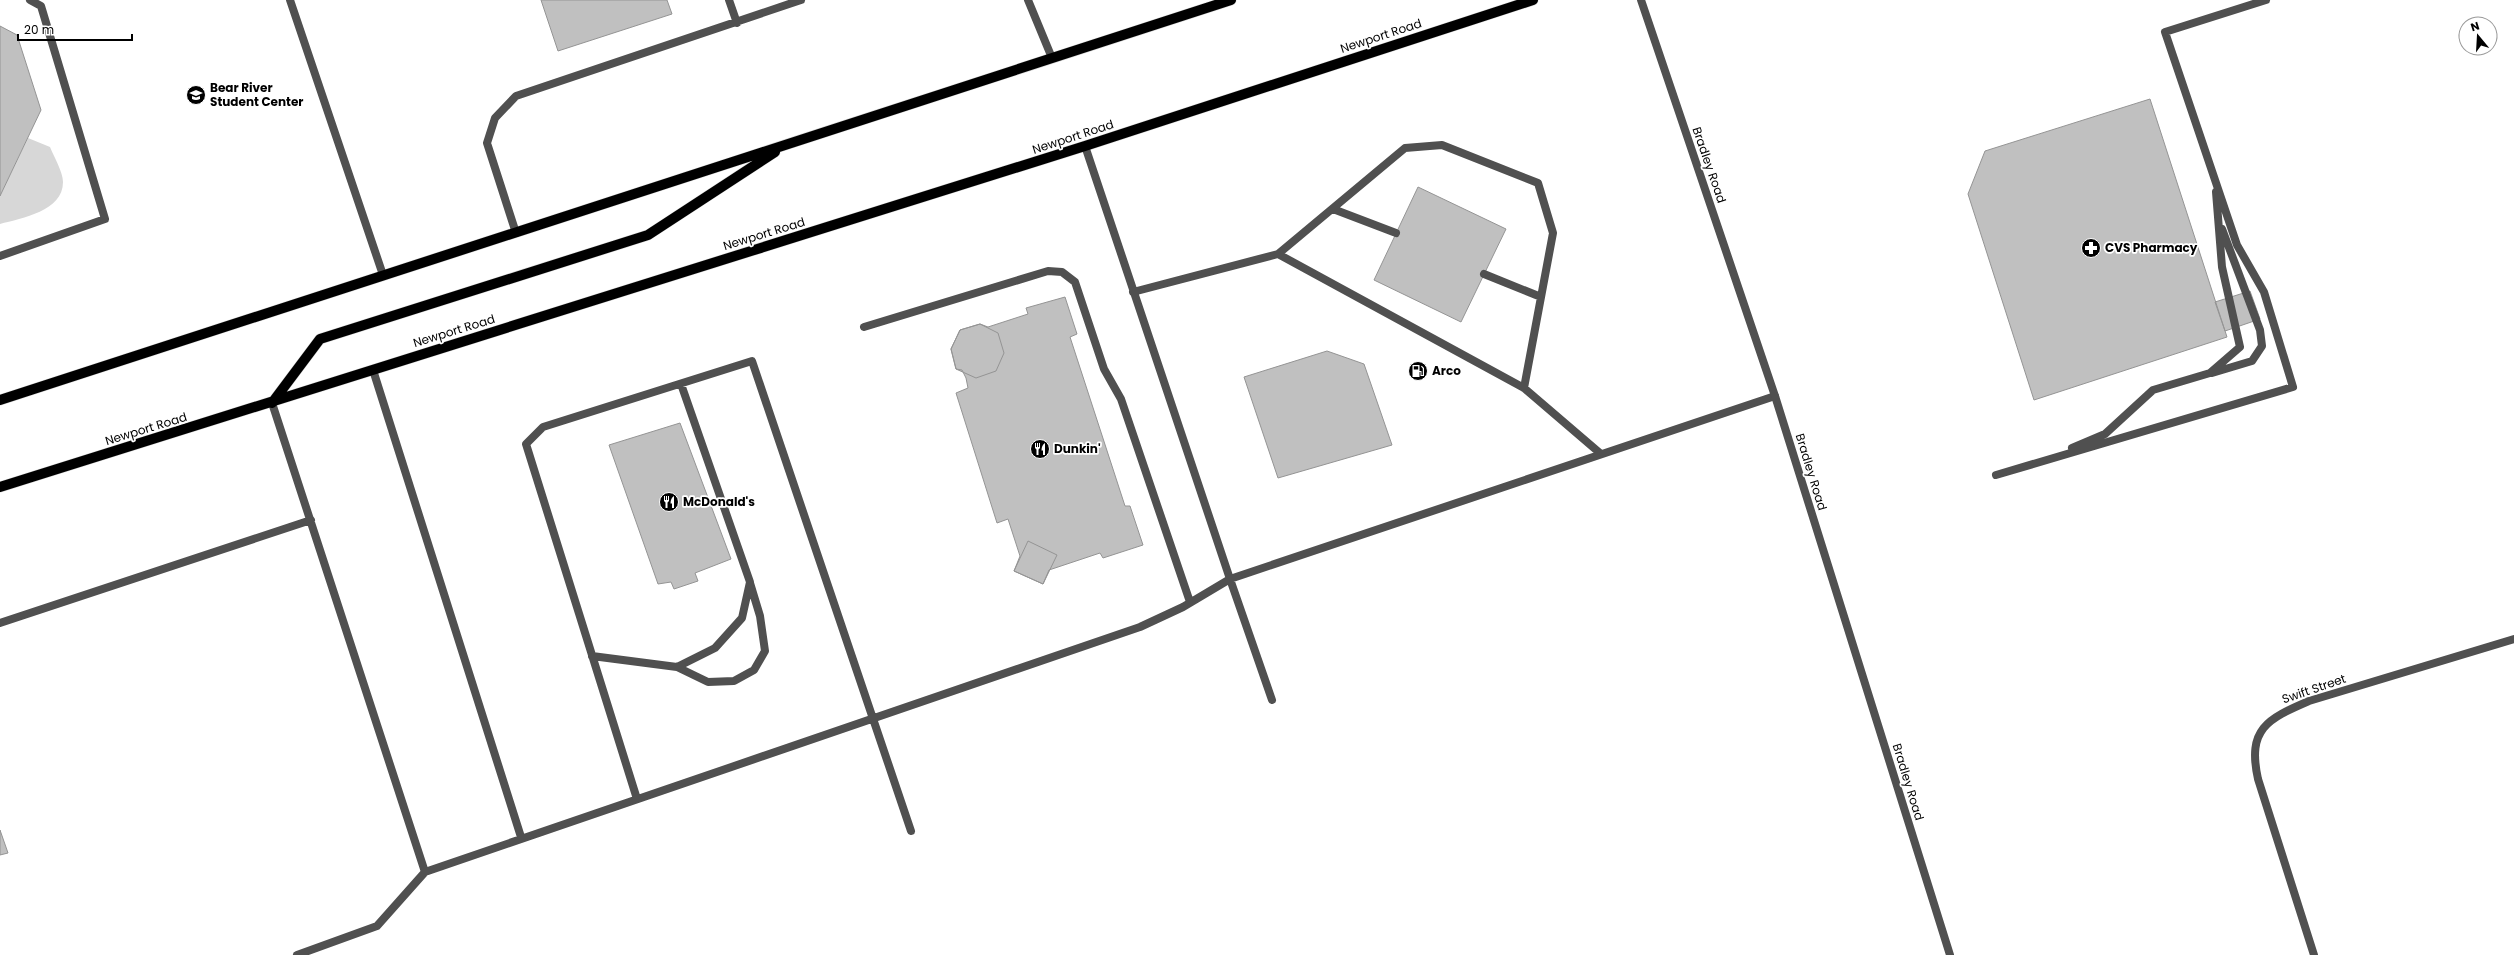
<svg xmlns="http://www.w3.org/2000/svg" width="2514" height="955" viewBox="0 0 2514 955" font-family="Poppins,sans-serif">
<rect width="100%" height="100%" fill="#fff"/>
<path fill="#d7d7d7" d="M28,138L50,147C54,157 63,172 63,182C63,211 22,218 0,224V196Z"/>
<path fill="#c0c0c0" stroke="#949494" d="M541,0H667L672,14L558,51Z
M0,26L17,35L41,110L0,196Z
M2150,99L2227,337L2034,400L1968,194L1985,151Z
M1418,187L1506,229L1461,322L1374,280Z
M2250,291L2260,319L2225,331L2215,302Z
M1065,297L1077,334L1070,337L1125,506H1130L1143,545L1103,558L1100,553L1049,570L1043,584L1014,571L1020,556L1008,519L997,523L956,393L968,388L966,378L962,370L956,369L951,349L960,330L980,324L988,327L1028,314L1026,308Z
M980,324L998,333L1004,353L996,371L976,378L956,369L951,349L960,330Z
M1327,351L1364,364L1392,445L1278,478L1244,377Z
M680,423L731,559L695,573L698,581L674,589L671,582L658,584L609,445Z
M1028,541L1057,555L1043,584L1014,571Z
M0,830L8,853L0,855Z"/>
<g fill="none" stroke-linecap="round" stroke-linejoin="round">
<g stroke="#dbdbdb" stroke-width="11">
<path id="primary" d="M0,400L1231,0
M272,403L320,339L648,235L775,152
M0,487L1085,146L1533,0"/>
</g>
<path stroke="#505050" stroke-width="8" d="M290,0L383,275
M729,0L737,23
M1028,0L1052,58
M1085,146L1230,579L1775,396
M1333,209L1396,233
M516,233L487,143L495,118L516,96L801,0
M1278,254L1405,148L1442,145L1538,183L1553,233L1524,388
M0,256L105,219L41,6L30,0
M1484,274L1541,297
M1133,292L1278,254L1524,388L1601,454
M864,327L1048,271L1062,272L1075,282L1104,369L1121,399L1190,602
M373,370L521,837
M2212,373L2252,361L2262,346L2260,330L2222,229
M272,403L425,872
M2072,448L2105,434L2153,390L2210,373L2240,347L2222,267L2216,192
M1996,475L2293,387L2264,292L2237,245L2165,32L2266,0
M0,623L311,520
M592,656L677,667L715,648L742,618L750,582L681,384
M677,667L708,682L734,681L754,670L765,651L760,616L750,583
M637,799L526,444L543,427L752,361L911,831
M297,955L377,926L425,872L1140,627L1183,607L1230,579L1272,700"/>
<path stroke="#505050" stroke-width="8" d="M2314,955L2258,779C2247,729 2267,719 2309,701L2514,639"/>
<path stroke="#505050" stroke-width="8" d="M1641,0L1775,396L1950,955"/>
<use href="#primary" stroke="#000" stroke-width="10"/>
</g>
<defs>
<g id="school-disc" transform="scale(1)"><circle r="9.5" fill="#000" stroke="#fff"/><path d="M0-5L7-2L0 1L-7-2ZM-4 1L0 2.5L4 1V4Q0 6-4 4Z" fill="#fff"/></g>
<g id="pharmacy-disc" transform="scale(1)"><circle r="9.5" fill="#000" stroke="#fff"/><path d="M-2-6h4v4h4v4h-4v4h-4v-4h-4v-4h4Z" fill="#fff"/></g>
<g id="fuel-disc" transform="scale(1)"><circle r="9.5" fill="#000" stroke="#fff"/><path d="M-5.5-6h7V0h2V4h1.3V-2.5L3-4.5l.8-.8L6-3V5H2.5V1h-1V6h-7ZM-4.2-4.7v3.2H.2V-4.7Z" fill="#fff"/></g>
<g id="restaurant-disc" transform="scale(1)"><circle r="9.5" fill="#000" stroke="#fff"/><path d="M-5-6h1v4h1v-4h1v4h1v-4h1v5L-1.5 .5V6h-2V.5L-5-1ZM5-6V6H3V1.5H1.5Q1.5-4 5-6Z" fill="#fff"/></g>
</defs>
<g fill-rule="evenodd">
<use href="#school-disc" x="196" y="95"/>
<use href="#pharmacy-disc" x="2091" y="248"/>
<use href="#fuel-disc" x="1418" y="371"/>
<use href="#restaurant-disc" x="1040" y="449"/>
<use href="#restaurant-disc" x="669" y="502"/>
</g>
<g text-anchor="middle" stroke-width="3.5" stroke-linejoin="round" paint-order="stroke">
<g font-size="12" fill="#000" stroke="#fff">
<text transform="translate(1381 36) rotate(-18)" y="4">Newport Road</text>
<text transform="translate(1073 137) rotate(-18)" y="4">Newport Road</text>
<text transform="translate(1709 165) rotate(71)" y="4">Bradley Road</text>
<text transform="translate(764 234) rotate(-17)" y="4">Newport Road</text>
<text transform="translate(454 331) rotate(-17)" y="4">Newport Road</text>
<text transform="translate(146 429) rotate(-17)" y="4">Newport Road</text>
<text transform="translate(1811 472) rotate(73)" y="4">Bradley Road</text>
<text transform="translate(2314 689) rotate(-19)" y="4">Swift Street</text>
<text transform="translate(1908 782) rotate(73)" y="4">Bradley Road</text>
</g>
<g font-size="12" font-weight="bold" fill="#000" stroke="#fff" text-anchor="start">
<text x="210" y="92">Bear River<tspan x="210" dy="14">Student Center</tspan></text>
<text x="2105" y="252">CVS Pharmacy</text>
<text x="1432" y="375">Arco</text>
<text x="1054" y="453">Dunkin'</text>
<text x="683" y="506">McDonald's</text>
</g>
</g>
<g transform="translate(2478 36) rotate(342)"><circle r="19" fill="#ffffff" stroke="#999999"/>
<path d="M0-3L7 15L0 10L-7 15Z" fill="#000000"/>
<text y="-6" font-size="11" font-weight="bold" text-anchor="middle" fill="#000000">N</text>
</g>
<path d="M18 34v6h114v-6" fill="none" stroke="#000000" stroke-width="2"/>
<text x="24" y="34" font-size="12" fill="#000000" stroke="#ffffff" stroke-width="3" paint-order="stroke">20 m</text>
</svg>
